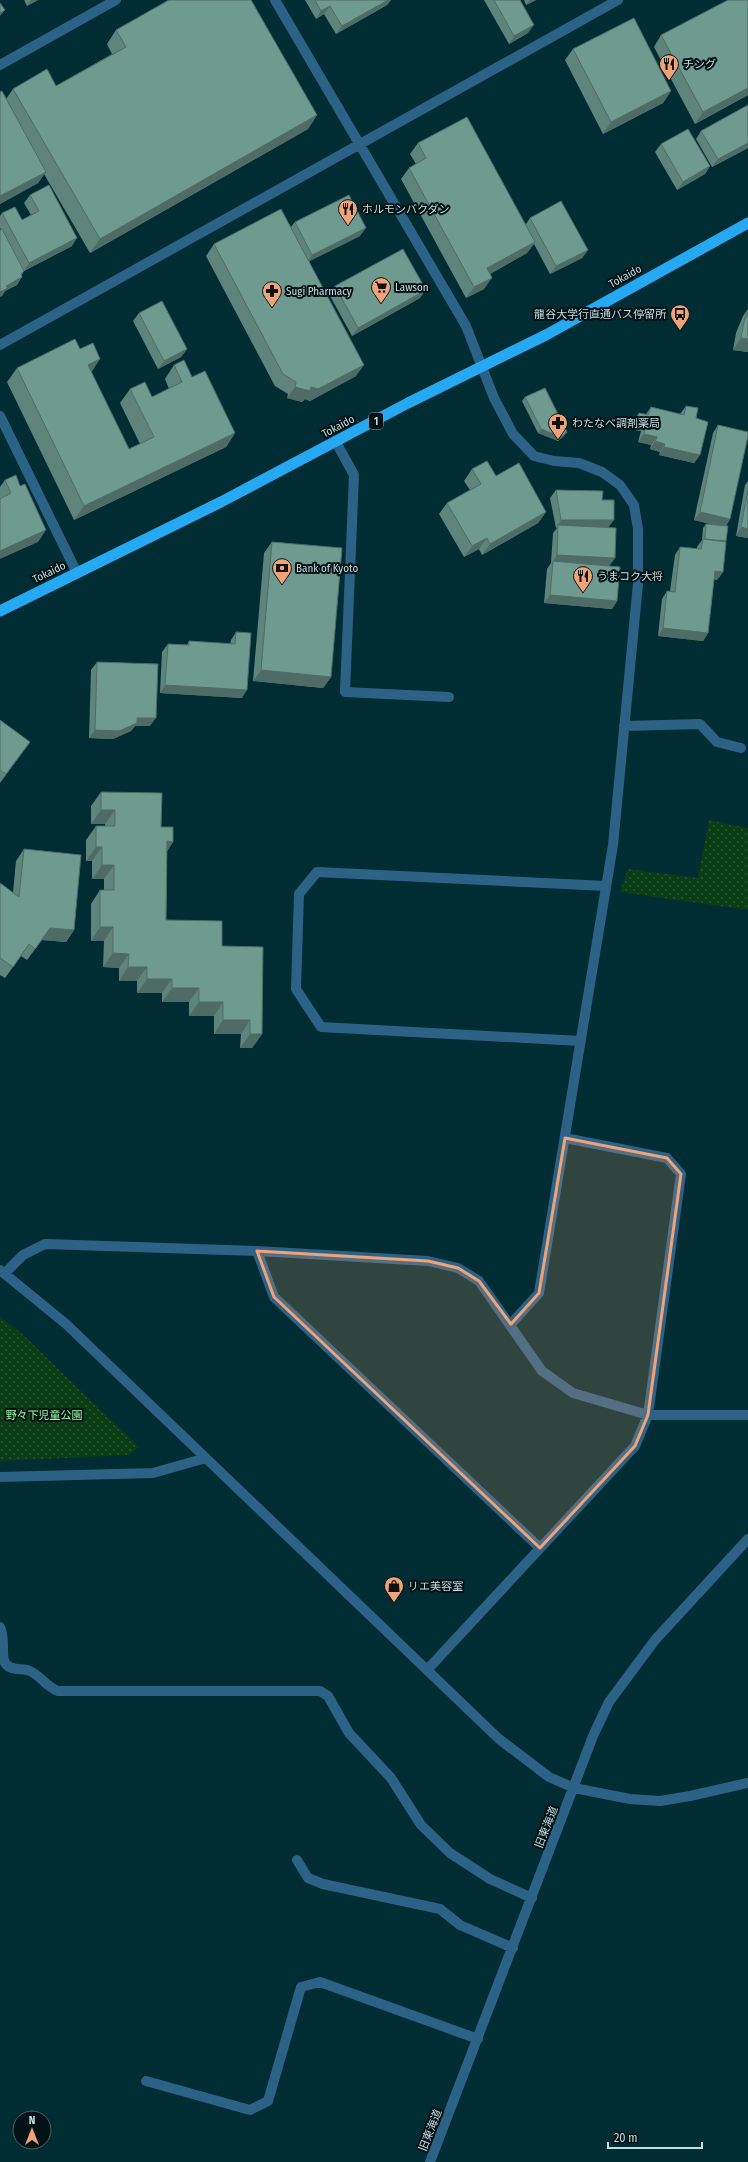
<svg xmlns="http://www.w3.org/2000/svg" width="748" height="2162" viewBox="0 0 748 2162" font-family="'Fira Sans Condensed','Noto Sans JP',sans-serif">
<defs>
<pattern id="park-dots" width="8" height="8" patternUnits="userSpaceOnUse"><rect width="8" height="8" fill="#0a3d14"/><path d="M2 2h.1M6 6h.1" fill="none" stroke="#2c5836" stroke-width="1.8" stroke-linecap="round"/></pattern>
</defs>
<rect width="100%" height="100%" fill="#002c33"/>
<path fill="url(#park-dots)" d="M709,820L748,828V910L620,892L628,869L698,878Z
M0,1317L20,1332L139,1447L129,1455L0,1461Z"/>
<g fill="none" stroke-linecap="round" stroke-linejoin="round">
<path stroke="#2d6287" stroke-width="10" d="M275,0L466,326L494,398L513,434L534,456L554,461L579,463L602,472L620,485L634,505L638,529V584L613,845L539,1293L511,1324
M0,345L618,0
M0,416L77,573
M336,442L354,475L345,692L449,697
M624,726L700,724L717,742L741,748
M580,1041L321,1027L296,989L299,894L317,872L606,886
M257,1251L274,1297L540,1548
M0,1270L66,1324L499,1739L549,1777L574,1788L630,1799L660,1801L690,1796L748,1783
M5,1273L23,1255L45,1244L257,1251L428,1261L458,1268L479,1281L542,1371L573,1393L648,1415H748
M0,1477L153,1473L206,1458
M0,1627C6,1639 0,1658 6,1664C11,1671 23,1668 30,1671C41,1676 46,1687 58,1691H320L328,1696L349,1733L391,1778L421,1825L450,1853L490,1879L532,1898
M427,1670L635,1446L648,1415L681,1174L667,1158L565,1138
M297,1860L308,1878L323,1884L440,1909L460,1925L513,1948
M146,2081L250,2110L268,2101L301,1987L320,1982L478,2039
M430,2162L593,1736L609,1702L655,1640L748,1539"/>
<path stroke="#2d6287" stroke-width="10" d="M0,65L116,0"/>
<path stroke="#26a8f2" stroke-width="11" d="M0,611L221,502L408,403L546,335L748,223"/>
</g>
<path fill="#5f847c" d="M24,0H38L27,6Z
M305,0H391L387,5L336,34L324,14L316,19Z
M484,0H520L528,33L509,44Z
M524,0H536L526,5Z
M116,30L317,115L308,129L90,253L44,174L38,183L0,204V92L6,99L13,89L56,86L112,54L107,44Z
M661,35L748,95L695,124L654,47Z
M573,49L671,91L663,103L603,134L565,60Z
M748,105V148L712,167L696,139L701,131Z
M418,143L526,224L530,218L588,250L582,258L550,274L534,244L527,253L490,274L484,289L466,298L401,179L409,168L416,164L410,154Z
M661,144L710,166L705,174L677,190L655,152Z
M30,195L72,246L24,271L17,285L5,291L2,296L1,229L0,228V216L2,213L22,220L31,215L24,203Z
M295,222L360,236L309,261L356,376L310,401L305,399L302,402L287,398L288,394L275,386L206,256L214,244L291,227Z
M335,286L420,298L352,336L329,294Z
M748,309V352L733,350L736,333L743,316Z
M139,313L187,349L181,357L158,369L133,321Z
M174,365L235,433L226,447L74,520L7,382L17,368L91,372L129,449L140,444L120,403L130,389L152,397L169,389L165,379Z
M525,397L564,436L558,441L538,433L522,401Z
M686,406L696,418L700,455L694,463L659,455L660,452L650,449L651,445L638,442L641,431L631,429L633,421L639,413L646,414L651,407L680,414Z
M718,425L730,519L726,526V542L723,572L717,580L714,579L708,633L703,641L658,636L662,599L667,591H670L675,555L680,547L697,549V547L702,540L703,528L706,524L714,525L694,520L713,433Z
M472,469L496,476L546,512L538,523L482,555L479,549L464,557L439,514L447,503L470,490L464,481Z
M5,480L38,542L0,498V487Z
M748,481V538L736,536L745,485Z
M556,490L602,500L615,558L609,566L617,601L612,609L544,603L547,569L551,563L553,533L557,528H556L550,498Z
M272,542L331,677L323,688L253,681L264,553Z
M236,632L242,698L160,693L162,652L168,644L187,645L189,641L230,644L231,640Z
M97,662L150,726H135L131,731L113,739L89,738L91,670Z
M0,720L30,742L0,783Z
M101,792L161,827L173,842L167,851L166,920L222,946L262,1034L252,1048H240L241,1034H214V1016H189V1002H162V993H137V981H119V968L103,967L104,941H91V904L100,890H104V879H92V861H86V840L96,826H105V824H91V806Z
M24,849L74,930L66,942L42,940L27,960L21,956L5,978L0,975V883L13,893L16,861Z"/>
<path fill="#4e6c65" d="M31,0H38L27,6Z
M388,0H391L387,5L336,34L342,26Z
M530,0H536L526,5Z
M330,6L324,14L316,19L321,11Z
M5,10L0,16V13Z
M534,25L528,33L509,44L514,36Z
M748,88V95L695,124L703,112Z
M671,91L663,103L603,134L611,122Z
M317,115L308,129L90,253L100,239Z
M748,143V148L712,167L718,159Z
M710,166L705,174L677,190L683,182Z
M46,172L38,183L0,204V196Z
M366,228L360,236L306,263L312,255Z
M77,238L72,246L24,271L29,263Z
M535,242L527,253L479,280L487,268Z
M588,250L582,258L550,274L556,266Z
M24,271L19,279L22,277L17,285L5,291L2,296L0,297V292L21,274Z
M492,278L484,289L466,298L474,287Z
M426,290L420,298L352,336L358,328Z
M741,338L748,339V352L733,350Z
M187,349L181,357L158,369L164,361Z
M100,359L91,373L88,365Z
M364,365L356,376L310,401L305,399L302,402L287,398L295,387H311Z
M637,421L646,423L641,431L631,429Z
M541,429L567,432L564,436L558,441L538,433Z
M235,433L226,447L74,520L84,506Z
M644,434L657,437L651,445L638,442Z
M655,441L665,444L660,452L650,449Z
M664,447L700,455L694,463L659,455Z
M546,512L538,523L482,555L490,544Z
M700,512L730,519L725,527L694,520Z
M561,520H614L608,528L558,525L557,528H556Z
M741,527L748,529V538L736,536Z
M46,530L38,542L0,559V551Z
M487,538L479,549L464,557L472,546Z
M557,555L615,558L609,566L553,561Z
M715,571L723,572L717,580L709,579Z
M550,595L617,601L612,609L544,603Z
M663,628L708,633L703,641L658,636Z
M261,670L331,677L323,688L253,681Z
M165,685L247,690L242,698L160,693Z
M137,718H156L150,726H135L131,731L113,739L89,738L95,730Z
M30,742L22,753L0,783L6,774Z
M101,810H115L105,824H91Z
M167,841L173,842L164,856Z
M96,847H102L92,861H86Z
M102,865H114L104,879H92Z
M100,927H113L104,941H91Z
M50,928L74,930L66,942L42,940L27,960Z
M113,953L129,954L119,968L103,967Z
M128,967H147L137,981H119Z
M147,979H172L162,993H137Z
M172,988H199L189,1002H162Z
M199,1002H223L214,1016H189Z
M223,1020H250L241,1034H214Z
M250,1034H262L252,1048H240Z"/>
<path fill="#6f9a90" stroke="#4e6c65" d="M169,0H251L317,115L100,239L13,89L47,69L56,86L126,47L116,30Z
M315,0H388L342,26L330,6L321,11Z
M494,0H520L534,25L514,36Z
M728,0H748V88L703,112L661,35Z
M0,3L5,10L0,13Z
M634,18L671,91L611,122L573,49Z
M2,91L46,172L0,196V92Z
M748,105V143L718,159L701,131Z
M467,117L535,242L487,268L492,278L474,287L409,168L426,158L418,143Z
M688,129L710,166L683,182L661,144Z
M49,185L77,238L29,263L2,213L15,207L22,220L39,211L30,195Z
M349,195L366,228L312,255L295,222Z
M561,201L588,250L556,266L530,218Z
M281,209L364,365L318,389L311,387L310,391L295,387L296,382L283,374L214,244Z
M2,229L24,271L21,274L22,277L6,286L8,288L0,292V230Z
M403,249L426,290L358,328L335,286Z
M162,301L187,349L164,361L139,313Z
M748,312V339L741,338L744,322Z
M75,339L80,349L93,343L100,359L88,365L129,449L154,437L130,389L145,382L152,397L182,382L174,365L184,360L192,377L205,371L235,433L84,506L17,368Z
M545,388L567,432L561,437L541,429L525,397Z
M686,406L698,408L696,418L708,422L700,455L664,447L665,444L655,441L657,437L644,434L646,423L637,421L639,413L648,415L651,407L684,415Z
M718,425L748,432V436L730,519L700,512Z
M487,461L496,476L519,463L546,512L490,544L487,538L472,546L447,503L481,484L472,469Z
M16,475L20,486L25,484L46,530L0,551V499L11,493L5,480Z
M556,490L603,491L602,500H614V520H561Z
M748,490V529L741,527Z
M706,524L728,526L726,541L705,539Z
M558,525L616,528L615,558L557,555Z
M703,539L726,542L723,572L715,571L708,633L663,628L667,591L675,592L680,547L701,549Z
M272,542L342,548L331,677L261,670Z
M553,561L620,567L617,601L550,595Z
M236,632L251,633L247,690L165,685L168,644L189,645V641L235,644Z
M97,662L158,664L156,718H137V723L119,731L95,730Z
M0,720L30,742L6,774L0,770Z
M101,792L162,793L161,827H173V842L167,841L166,920L222,921V946L263,947L262,1034H250V1020H223V1002H199V988H172V979H147V967H128L129,954L113,953V927H100V890H114V865H102V847H96V826H115V810H101Z
M24,849L81,855L74,930L50,928L35,949L29,944L13,967L0,958V883L19,897Z"/>
<path fill="#efa377" fill-opacity="0.2" stroke="#efa377" stroke-width="3" stroke-linejoin="round" d="M565,1138L667,1158L681,1174L648,1415L635,1446L540,1548L274,1297L257,1251L428,1261L458,1268L479,1281L511,1324L539,1293Z"/>
<defs>
<g id="restaurant-pin" transform="scale(1)"><path d="M0 17L-7.5 6A9.5 9.5 0 1 1 7.5 6Z" fill="#efa377" stroke="#021215"/><path d="M-5-6h1v4h1v-4h1v4h1v-4h1v5L-1.5 .5V6h-2V.5L-5-1ZM5-6V6H3V1.5H1.5Q1.5-4 5-6Z" fill="#111"/></g>
<g id="supermarket-pin" transform="scale(1)"><path d="M0 17L-7.5 6A9.5 9.5 0 1 1 7.5 6Z" fill="#efa377" stroke="#021215"/><path d="M-6-5.5h2.5l.6 2H6L4.5 2H-2.5L-4.4-4H-6ZM-1.5 3.2a1.3 1.3 0 1 0 .1 0ZM3 3.2a1.3 1.3 0 1 0 .1 0Z" fill="#111"/></g>
<g id="pharmacy-pin" transform="scale(1)"><path d="M0 17L-7.5 6A9.5 9.5 0 1 1 7.5 6Z" fill="#efa377" stroke="#021215"/><path d="M-2-6h4v4h4v4h-4v4h-4v-4h-4v-4h4Z" fill="#111"/></g>
<g id="bus-pin" transform="scale(1)"><path d="M0 17L-7.5 6A9.5 9.5 0 1 1 7.5 6Z" fill="#efa377" stroke="#021215"/><path d="M-5-6H5V4H4V6H2V4H-2V6H-4V4H-5ZM-3.5-4V0h7V-4ZM-3.5 1.2v1.5H-2V1.2ZM2 1.2v1.5H3.5V1.2Z" fill="#111"/></g>
<g id="bank-pin" transform="scale(1)"><path d="M0 17L-7.5 6A9.5 9.5 0 1 1 7.5 6Z" fill="#efa377" stroke="#021215"/><path d="M-6-4H6V4H-6ZM0-2.3a2.3 2.3 0 1 0 0 4.6a2.3 2.3 0 1 0 0-4.6Z" fill="#111"/></g>
<g id="shop-pin" transform="scale(1)"><path d="M0 17L-7.5 6A9.5 9.5 0 1 1 7.5 6Z" fill="#efa377" stroke="#021215"/><path d="M-5-2.5h2.3a2.7 3.5 0 0 1 5.4 0H5L5.5 6h-11ZM-1.5-2.5h3a1.5 2.3 0 0 0-3 0Z" fill="#111"/></g>
</defs>
<g fill-rule="evenodd">
<use href="#restaurant-pin" x="669" y="64"/>
<use href="#restaurant-pin" x="348" y="209"/>
<use href="#supermarket-pin" x="381" y="287"/>
<use href="#pharmacy-pin" x="272" y="291"/>
<use href="#bus-pin" x="680" y="314"/>
<use href="#pharmacy-pin" x="558" y="423"/>
<use href="#bank-pin" x="282" y="568"/>
<use href="#restaurant-pin" x="583" y="576"/>
<use href="#shop-pin" x="394" y="1586"/>
</g>
<g text-anchor="middle" stroke-width="4" stroke-linejoin="round" paint-order="stroke">
<rect fill="#021215" stroke="#8b9fa3" stroke-width="1" x="369" y="413" width="14" height="16" rx="3"/>
<g font-size="10" font-weight="bold" fill="#c6dce0">
<text x="376" y="425">1</text>
</g>
<g font-size="11" fill="#c6dce0" stroke="#021215" text-anchor="start">
<text x="683" y="68">チング</text>
<text x="362" y="213">ホルモンバクダン</text>
<text x="395" y="291">Lawson</text>
<text x="286" y="295">Sugi Pharmacy</text>
<text x="666" y="318" text-anchor="end">龍谷大学行直通バス停留所</text>
<text x="572" y="427">わたなべ調剤薬局</text>
<text x="296" y="572">Bank of Kyoto</text>
<text x="597" y="580">うまコク大将</text>
<text x="408" y="1590">リエ美容室</text>
</g>
<g font-size="11" fill="#c6dce0" stroke="#021215">
<text transform="translate(625 276) rotate(-29)" y="4">Tokaido</text>
<text transform="translate(338 426) rotate(-28)" y="4">Tokaido</text>
<text transform="translate(49 572) rotate(-26)" y="4">Tokaido</text>
<text transform="translate(546 1827) rotate(-69)" y="4">旧東海道</text>
<text transform="translate(430 2130) rotate(-69)" y="4">旧東海道</text>
</g>
<g font-size="11" fill="#98fba2" stroke="#021215">
<text x="44" y="1419">野々下児童公園</text>
</g>
</g>
<g transform="translate(32 2130)"><circle r="19" fill="#021215" stroke="#506366"/>
<path d="M0-3L7 15L0 10L-7 15Z" fill="#efa377"/>
<text y="-6" font-size="11" font-weight="bold" text-anchor="middle" fill="#c6dce0">N</text>
</g>
<path d="M608 2142v6h94v-6" fill="none" stroke="#c6dce0" stroke-width="2"/>
<text x="614" y="2142" font-size="12" fill="#c6dce0" stroke="#021215" stroke-width="3" paint-order="stroke">20 m</text>
</svg>
